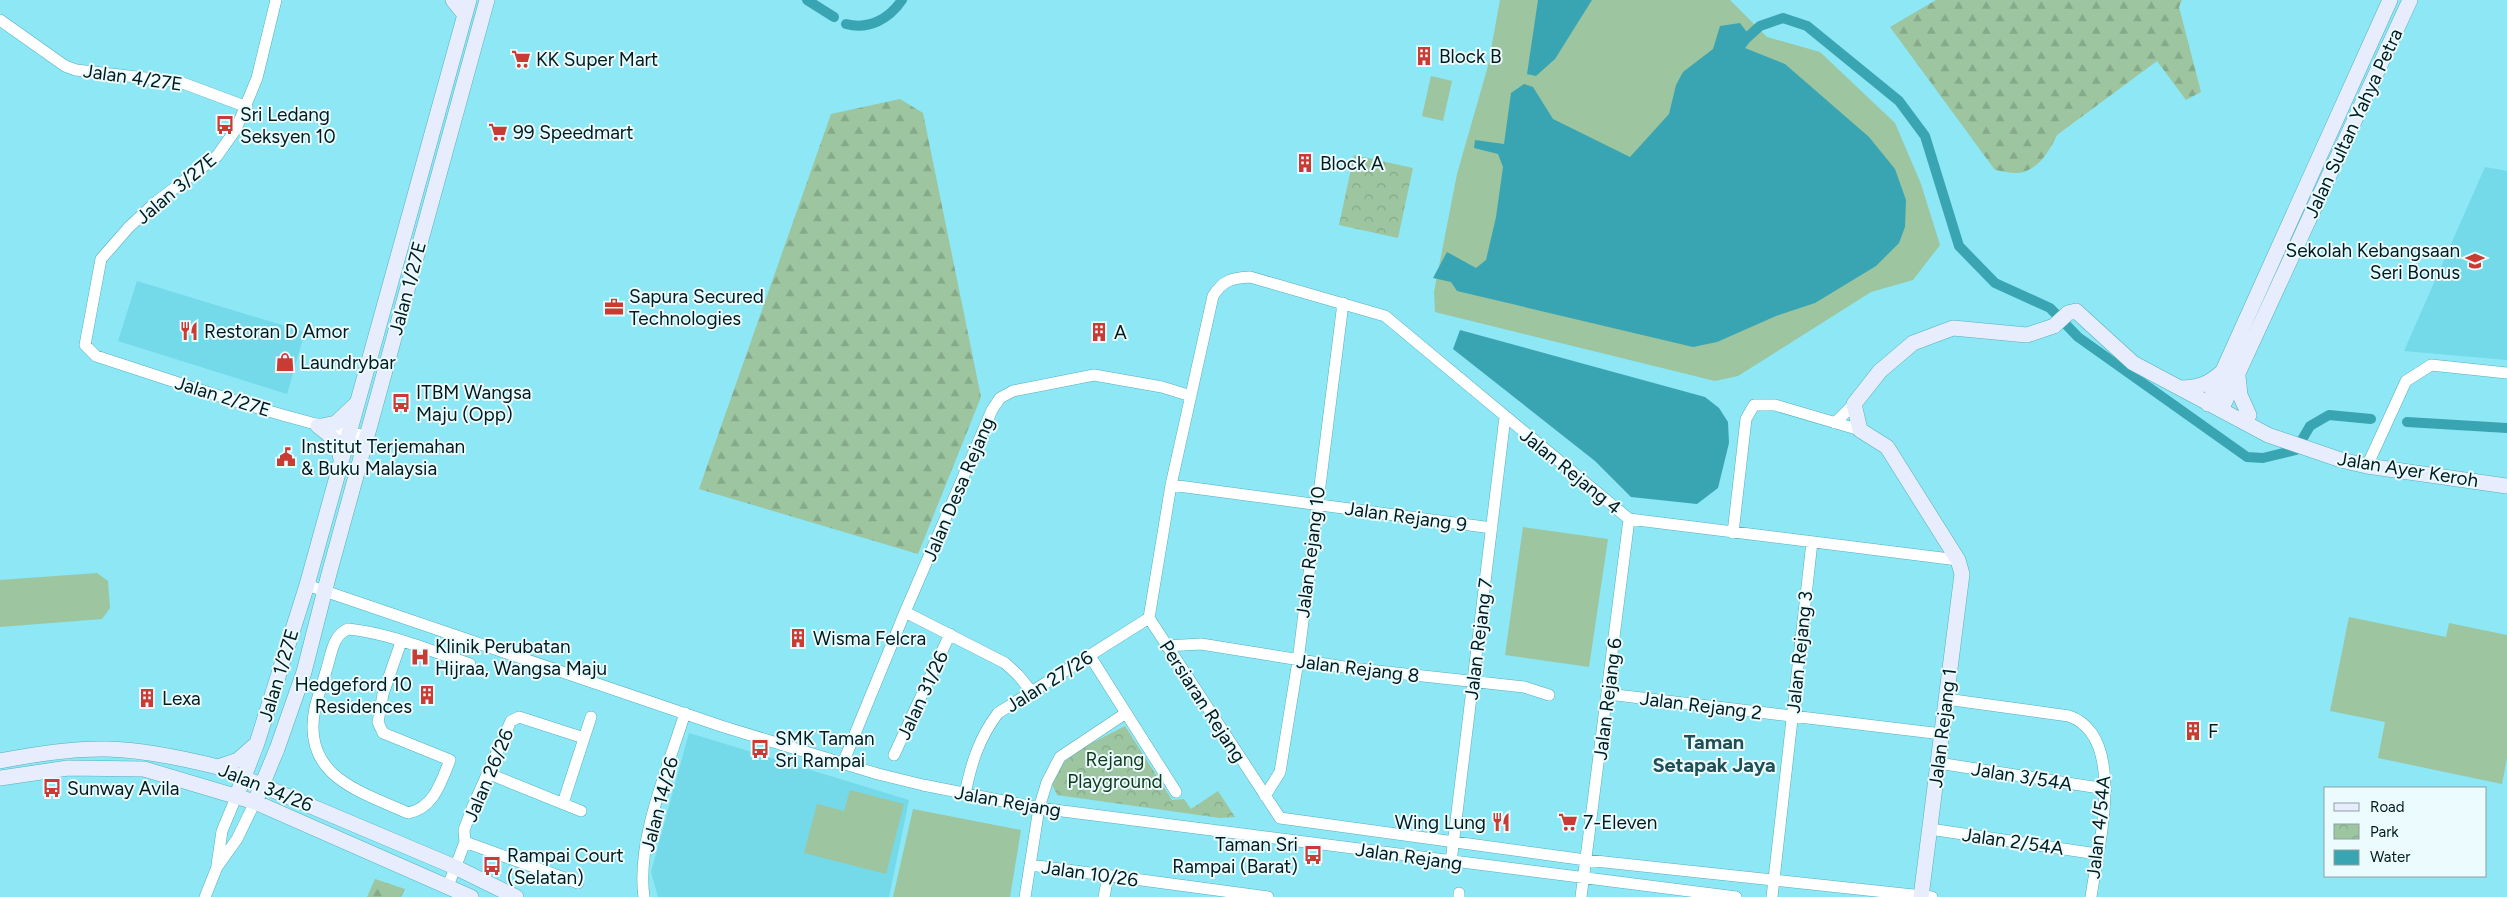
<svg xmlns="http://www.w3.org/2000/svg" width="2507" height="897" viewBox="0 0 2507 897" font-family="Figtree,sans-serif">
<defs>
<pattern id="forest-firs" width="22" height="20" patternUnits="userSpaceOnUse" patternTransform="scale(1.25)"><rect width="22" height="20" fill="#9cc5a0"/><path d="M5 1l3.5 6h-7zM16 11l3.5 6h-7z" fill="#85a989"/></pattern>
<pattern id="park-crowns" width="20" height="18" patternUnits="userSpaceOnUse" patternTransform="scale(1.25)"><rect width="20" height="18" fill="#9cc5a0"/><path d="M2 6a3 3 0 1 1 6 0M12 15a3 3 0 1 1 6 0" fill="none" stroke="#85a989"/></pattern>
</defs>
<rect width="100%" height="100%" fill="#8de7f5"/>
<path fill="#74d9e9" d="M2485,167L2507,171V360L2404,351Z
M137,281L305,332L287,394L118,341Z
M689,733L909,800L889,897H658L651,872Z"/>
<path fill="#9cc5a0" d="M1500,0H1730L1767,37L1820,52L1895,123L1921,184L1940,245L1913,280L1871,292L1738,376L1715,381L1435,312L1434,292L1457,174L1488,66Z
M1431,76L1452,81L1443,121L1422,116Z
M1523,527L1608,539L1589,667L1505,655Z
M97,573L108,581L110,608L102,619L0,627V580Z
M2349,617L2446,637L2449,623L2507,635V758L2502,784L2378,758L2385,722L2330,711Z
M850,790L904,804L886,874L804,853L817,804L844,811Z
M913,809L1021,830L1010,897H893Z"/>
<path fill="url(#forest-firs)" d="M1936,0H2182L2179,7L2201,92L2186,100L2157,61L2057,135C2050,150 2040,167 2023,172C2016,175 2002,171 1995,170L1890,27Z
M900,99L923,113L981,397L918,554L699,489L831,114Z
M375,879L405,889L401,897H367Z"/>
<path fill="url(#park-crowns)" d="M1354,155L1413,168L1398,238L1339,225Z
M1125,726L1172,800L1184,799L1191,809L1218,791L1235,817L1220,818L1057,795L1052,784L1064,762L1086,746Z"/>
<path fill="#39a5b3" d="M1538,0H1592L1555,59L1536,76L1527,74Z
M1740,23L1752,39L1745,48L1785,64L1869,137L1895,169L1906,200L1905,227L1899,243L1876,266L1815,303L1776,316L1717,342L1693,347L1457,291L1451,282L1433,278L1447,252L1476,268L1486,260L1496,217L1503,167L1498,154L1474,148L1475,140L1504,144L1511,93L1524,84L1533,87L1553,119L1630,157L1669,114L1676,85L1683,72L1713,49L1720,26Z
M1460,330L1705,397L1719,408L1728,422L1729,443L1718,488L1697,504L1631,497L1595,461L1453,349Z"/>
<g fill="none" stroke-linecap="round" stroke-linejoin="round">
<path stroke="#39a5b3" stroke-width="10" d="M807,0L834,17
M846,24C869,30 889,19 902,0
M1740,44L1760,26L1783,18L1807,26L1899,101L1925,136L1959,246L1995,283L2050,308L2078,337L2247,457L2263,458L2296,450L2310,426L2329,415L2371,419
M2407,422L2507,428"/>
<g stroke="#55b0bd" stroke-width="12">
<path id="street" d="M276,0L257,78L236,129L217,156L156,202L129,227L101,259L85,345L96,356C185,385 274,416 366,436
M0,20L65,66L76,70L180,82L247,107
M1835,423L1854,404
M2367,466L2406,381L2431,365L2507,373
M1171,485L1492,528
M1733,533L1746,419L1754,405H1775L1860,430
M307,585L721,726L878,774L923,785L1039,808L1736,897
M905,612L1005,663L1018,675L1031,691
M401,642L383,694L378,722L383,733L450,760C441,782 434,808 408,813C359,791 301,776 315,708C318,695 323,683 326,671C331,657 332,635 348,629C389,633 431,651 470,664
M1166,646L1201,644L1350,668L1524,687L1549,695
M1090,656L1176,792
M1608,694L1942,734
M1946,699L2069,716C2129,737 2097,851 2091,897
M894,755L950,634
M843,763L905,612L992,410L1000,398L1013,391L1094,375L1162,387L1191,396
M1938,763L2106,789
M487,773L581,811
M965,794C971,764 979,738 998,713L1149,618
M1265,796L1280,772L1298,661L1343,303
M563,803L591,717
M1930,829L2097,854
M465,842L578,883
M1451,862L1505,417
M217,865L222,831L237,795
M1030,865L1268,897
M448,886L465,842L464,830L473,806L511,721L519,717L584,738
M205,897L217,867L237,839L255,802
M644,897C636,840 668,768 685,713
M1025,897L1039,808L1047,782L1060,757L1126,713
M1104,897L1108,876
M1459,897V893
M1581,897L1629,519
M1772,897L1812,542
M1932,897L1586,860L1280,818L1149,618L1171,485L1213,296C1223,280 1232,278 1250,277L1385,316L1629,519L1958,560"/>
</g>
<g stroke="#55b0bd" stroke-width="16">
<path id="secondary" d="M453,0L465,15
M2238,376L2240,395L2249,415
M2180,388C2198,388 2209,384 2222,372
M2208,404L2390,0
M2221,410L2410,0
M318,426C332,436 338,443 341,459
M322,426L336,423L355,405
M0,761C35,754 72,748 107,749C145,750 182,758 218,767L455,867L516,897
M218,767L238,760L255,745
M0,778L68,768L144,769L255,802L471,897
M237,795L257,743L307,585L469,0
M255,802L277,749L304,672L329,574L487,0
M1921,897L1962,574L1958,560L1887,447L1860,430L1854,404L1880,371L1913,343L1953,328L2027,335L2054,326L2068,313L2076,311L2133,363L2268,435L2341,460L2367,466L2507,486"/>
</g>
<use href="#street" stroke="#fff" stroke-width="11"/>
<use href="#secondary" stroke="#e7edfc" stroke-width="15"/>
</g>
<defs>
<g id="building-bare" transform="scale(1.5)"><path d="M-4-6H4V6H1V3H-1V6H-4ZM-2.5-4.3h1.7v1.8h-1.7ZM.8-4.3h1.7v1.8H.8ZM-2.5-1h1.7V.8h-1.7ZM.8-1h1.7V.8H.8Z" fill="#ca3c33" stroke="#ebfbfe" stroke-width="2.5" paint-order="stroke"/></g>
<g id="supermarket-bare" transform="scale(1.5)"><path d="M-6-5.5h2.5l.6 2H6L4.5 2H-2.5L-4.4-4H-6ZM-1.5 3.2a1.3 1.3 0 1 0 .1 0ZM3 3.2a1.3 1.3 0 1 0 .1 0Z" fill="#ca3c33" stroke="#ebfbfe" stroke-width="2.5" paint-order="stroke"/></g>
<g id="bus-bare" transform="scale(1.5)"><path d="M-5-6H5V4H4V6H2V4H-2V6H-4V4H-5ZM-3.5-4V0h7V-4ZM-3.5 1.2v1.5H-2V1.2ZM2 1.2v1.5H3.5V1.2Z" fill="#ca3c33" stroke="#ebfbfe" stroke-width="2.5" paint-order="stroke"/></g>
<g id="school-bare" transform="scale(1.5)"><path d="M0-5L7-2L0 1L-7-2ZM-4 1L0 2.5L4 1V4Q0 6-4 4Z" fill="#ca3c33" stroke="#ebfbfe" stroke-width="2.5" paint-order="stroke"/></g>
<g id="office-bare" transform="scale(1.5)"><path d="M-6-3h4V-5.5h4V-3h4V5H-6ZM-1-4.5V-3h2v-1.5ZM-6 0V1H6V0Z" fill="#ca3c33" stroke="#ebfbfe" stroke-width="2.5" paint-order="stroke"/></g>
<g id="restaurant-bare" transform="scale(1.5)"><path d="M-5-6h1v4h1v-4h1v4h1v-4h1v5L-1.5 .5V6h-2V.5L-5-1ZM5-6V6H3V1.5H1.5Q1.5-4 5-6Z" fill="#ca3c33" stroke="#ebfbfe" stroke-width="2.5" paint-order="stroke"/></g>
<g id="shop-bare" transform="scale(1.5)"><path d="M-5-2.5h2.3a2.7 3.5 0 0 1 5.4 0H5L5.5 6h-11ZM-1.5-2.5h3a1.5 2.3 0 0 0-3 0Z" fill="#ca3c33" stroke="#ebfbfe" stroke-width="2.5" paint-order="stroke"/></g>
<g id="civic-bare" transform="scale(1.5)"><path d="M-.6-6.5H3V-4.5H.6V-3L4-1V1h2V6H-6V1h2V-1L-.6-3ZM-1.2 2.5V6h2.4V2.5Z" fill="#ca3c33" stroke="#ebfbfe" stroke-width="2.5" paint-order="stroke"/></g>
<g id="hospital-bare" transform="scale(1.5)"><path d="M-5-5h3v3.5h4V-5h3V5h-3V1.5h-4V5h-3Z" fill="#ca3c33" stroke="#ebfbfe" stroke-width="2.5" paint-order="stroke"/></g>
</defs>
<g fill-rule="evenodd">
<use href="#building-bare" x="1424" y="56"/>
<use href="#supermarket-bare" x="521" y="59"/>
<use href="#bus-bare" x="225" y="125"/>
<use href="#supermarket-bare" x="498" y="132"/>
<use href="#building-bare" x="1305" y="163"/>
<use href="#school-bare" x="2475" y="261"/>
<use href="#office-bare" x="614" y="307"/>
<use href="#restaurant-bare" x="189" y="331"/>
<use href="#building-bare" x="1099" y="332"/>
<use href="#shop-bare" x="285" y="362"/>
<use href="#bus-bare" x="401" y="403"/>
<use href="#civic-bare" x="286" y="457"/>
<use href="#building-bare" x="798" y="638"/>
<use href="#hospital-bare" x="420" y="657"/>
<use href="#building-bare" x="427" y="695"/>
<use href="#building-bare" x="147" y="698"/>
<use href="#building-bare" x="2193" y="731"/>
<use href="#bus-bare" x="760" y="749"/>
<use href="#bus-bare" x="52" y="788"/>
<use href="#restaurant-bare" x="1501" y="822"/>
<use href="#supermarket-bare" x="1568" y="822"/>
<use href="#bus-bare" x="1313" y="855"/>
<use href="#bus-bare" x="492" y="866"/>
</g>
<g text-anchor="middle" stroke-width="4" stroke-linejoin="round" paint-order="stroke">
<g font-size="19" fill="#001b1f" stroke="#ebfbfe" text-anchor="start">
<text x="1439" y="63">Block B</text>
<text x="536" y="66">KK Super Mart</text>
<text x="240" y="121">Sri Ledang<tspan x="240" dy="22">Seksyen 10</tspan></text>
<text x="513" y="139">99 Speedmart</text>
<text x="1320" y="170">Block A</text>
<text x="2460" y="257" text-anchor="end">Sekolah Kebangsaan<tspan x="2460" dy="22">Seri Bonus</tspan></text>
<text x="629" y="303">Sapura Secured<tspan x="629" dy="22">Technologies</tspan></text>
<text x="204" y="338">Restoran D Amor</text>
<text x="1114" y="339">A</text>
<text x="300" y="369">Laundrybar</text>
<text x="416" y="399">ITBM Wangsa<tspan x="416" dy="22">Maju (Opp)</tspan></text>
<text x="301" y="453">Institut Terjemahan<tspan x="301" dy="22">&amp; Buku Malaysia</tspan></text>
<text x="813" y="645">Wisma Felcra</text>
<text x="435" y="653">Klinik Perubatan<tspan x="435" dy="22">Hijraa, Wangsa Maju</tspan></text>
<text x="412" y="691" text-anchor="end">Hedgeford 10<tspan x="412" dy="22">Residences</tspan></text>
<text x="162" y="705">Lexa</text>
<text x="2208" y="738">F</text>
<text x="775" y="745">SMK Taman<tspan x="775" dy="22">Sri Rampai</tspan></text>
<text x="67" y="795">Sunway Avila</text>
<text x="1486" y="829" text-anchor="end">Wing Lung</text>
<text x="1583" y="829">7-Eleven</text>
<text x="1298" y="851" text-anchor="end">Taman Sri<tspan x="1298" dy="22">Rampai (Barat)</tspan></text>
<text x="507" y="862">Rampai Court<tspan x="507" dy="22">(Selatan)</tspan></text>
</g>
<g font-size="19" fill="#001b1f" stroke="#ebfbfe">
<text transform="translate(133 77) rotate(8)" y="7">Jalan 4/27E</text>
<text transform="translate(2353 123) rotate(-65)" y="7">Jalan Sultan Yahya Petra</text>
<text transform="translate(176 188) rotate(-40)" y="7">Jalan 3/27E</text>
<text transform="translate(407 288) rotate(-75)" y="7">Jalan 1/27E</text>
<text transform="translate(223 396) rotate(17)" y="7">Jalan 2/27E</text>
<text transform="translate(2408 469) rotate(9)" y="7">Jalan Ayer Keroh</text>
<text transform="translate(1571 471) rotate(39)" y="7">Jalan Rejang 4</text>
<text transform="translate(958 489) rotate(-67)" y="7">Jalan Desa Rejang</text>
<text transform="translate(1406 516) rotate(8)" y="7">Jalan Rejang 9</text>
<text transform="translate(1310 552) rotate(-83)" y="7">Jalan Rejang 10</text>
<text transform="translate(1478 639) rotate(-83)" y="7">Jalan Rejang 7</text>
<text transform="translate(1799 652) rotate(-84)" y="7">Jalan Rejang 3</text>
<text transform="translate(1358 668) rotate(7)" y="7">Jalan Rejang 8</text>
<text transform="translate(278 675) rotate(-73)" y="7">Jalan 1/27E</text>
<text transform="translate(1049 681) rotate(-32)" y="7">Jalan 27/26</text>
<text transform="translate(922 695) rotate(-65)" y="7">Jalan 31/26</text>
<text transform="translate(1607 699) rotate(-83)" y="7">Jalan Rejang 6</text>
<text transform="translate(1203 701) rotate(57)" y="7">Persiaran Rejang</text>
<text transform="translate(1701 705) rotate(7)" y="7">Jalan Rejang 2</text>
<text transform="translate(1942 728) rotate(-83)" y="7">Jalan Rejang 1</text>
<text transform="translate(488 775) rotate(-67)" y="7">Jalan 26/26</text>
<text transform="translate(2022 776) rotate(9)" y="7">Jalan 3/54A</text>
<text transform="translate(266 787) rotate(22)" y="7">Jalan 34/26</text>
<text transform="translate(1008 801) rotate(10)" y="7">Jalan Rejang</text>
<text transform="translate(659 804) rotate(-75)" y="7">Jalan 14/26</text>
<text transform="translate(2098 827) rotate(-84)" y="7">Jalan 4/54A</text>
<text transform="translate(2013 841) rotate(8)" y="7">Jalan 2/54A</text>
<text transform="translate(1409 856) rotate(8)" y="7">Jalan Rejang</text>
<text transform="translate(1090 873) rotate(8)" y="7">Jalan 10/26</text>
</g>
<g font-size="19" fill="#0d3b19" stroke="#ebfbfe">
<text x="1115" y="766">Rejang<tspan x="1115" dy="22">Playground</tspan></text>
</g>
<g font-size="20" font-weight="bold" fill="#1f4f56" stroke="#ebfbfe">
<text x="1714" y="749">Taman<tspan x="1714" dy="23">Setapak Jaya</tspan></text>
</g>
</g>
<rect x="2324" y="787" width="162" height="90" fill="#ebfbfe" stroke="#8da1a5"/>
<rect x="2334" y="803" width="25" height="8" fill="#e7edfc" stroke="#8da1a5"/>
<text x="2370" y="812" font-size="15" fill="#001b1f">Road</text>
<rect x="2334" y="824" width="25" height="15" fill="url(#park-crowns)" stroke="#8da1a5"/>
<text x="2370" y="837" font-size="15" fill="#001b1f">Park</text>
<rect x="2334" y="850" width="25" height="15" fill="#39a5b3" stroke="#8da1a5"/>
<text x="2370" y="862" font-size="15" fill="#001b1f">Water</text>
</svg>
